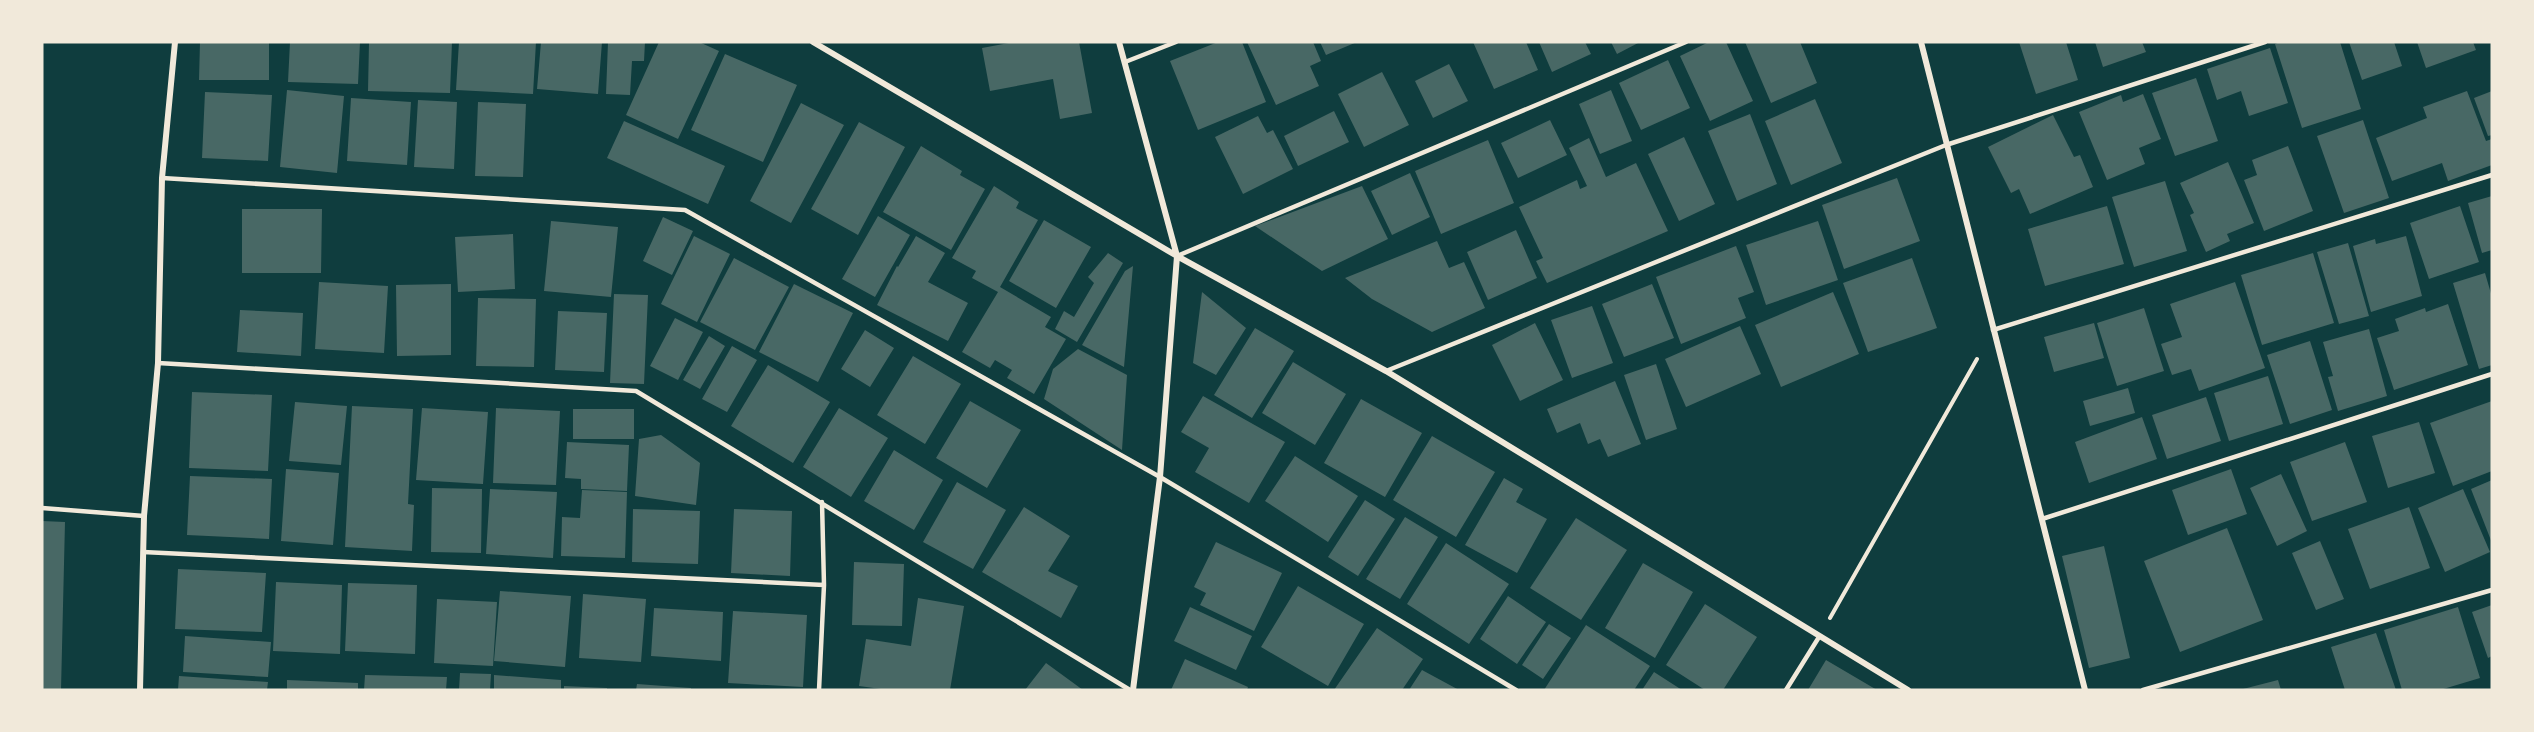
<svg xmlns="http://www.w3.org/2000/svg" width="2534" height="732" viewBox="0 0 2534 732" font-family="'Fira Sans',sans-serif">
<rect width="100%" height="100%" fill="#0f3d3e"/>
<path fill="#486865" d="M200,42H269V80H199Z
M290,42H360L358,84L288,82Z
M369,42H452L450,93L368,91Z
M459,42H536L533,94L456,90Z
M541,42H602L598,94L537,89Z
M608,42H645L644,61H632L630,95L606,94Z
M659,42H699L719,51L678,139L626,115Z
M1014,42H1079L1092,113L1060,119L1053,79L990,91L982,48Z
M1218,42H1242L1266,102L1198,130L1170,61Z
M1247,42H1313L1321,61L1310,66L1319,86L1276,105Z
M1320,42H1357L1326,55Z
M1473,42H1526L1538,70L1494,89Z
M1539,42H1585L1591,54L1552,72Z
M1611,42H1640L1617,54Z
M1709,42H1726L1753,101L1710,121L1680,56Z
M1745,42H1800L1817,83L1771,103Z
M2019,42H2066L2078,80L2036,94Z
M2095,42H2142L2146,52L2103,67Z
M2280,42H2340L2361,109L2302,128L2275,44Z
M2349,42H2394L2402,66L2362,80Z
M2417,42H2473L2476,50L2426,68Z
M2270,48L2288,103L2249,116L2241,91L2217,100L2207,69Z
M725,54L797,85L763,162L691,130Z
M1668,60L1690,108L1641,130L1619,83Z
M1449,64L1468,101L1433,118L1415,81Z
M1382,72L1409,125L1364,147L1338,94Z
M2196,78L2218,141L2175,156L2152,93Z
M287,90L344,96L337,173L280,167Z
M1611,90L1632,141L1600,154L1579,104Z
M2467,91L2486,141L2492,139V165L2448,181L2442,163L2392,181L2376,138L2427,118L2423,107Z
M2492,91V135L2488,136L2474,98Z
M205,92L272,95L268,161L202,158Z
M2143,94L2161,139L2139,148L2145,164L2107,180L2079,112L2121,95L2123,102Z
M351,98L411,102L407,165L347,161Z
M1815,99L1842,163L1791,185L1765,121Z
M418,100L457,102L454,169L414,167Z
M478,102L526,104L523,177L475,176Z
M801,103L844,125L791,223L750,201Z
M1334,111L1349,142L1298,166L1284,136Z
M1750,114L1777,184L1737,201L1708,131Z
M2053,115L2074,157L2080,155L2093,187L2030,214L2019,189L2011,193L1988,147Z
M1258,116L1267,133L1273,130L1293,169L1243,194L1215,137Z
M1550,120L1567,155L1518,178L1501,143Z
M2363,120L2389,198L2344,213L2317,136Z
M624,121L725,166L708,204L607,158Z
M859,122L905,147L858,235L811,209Z
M1684,137L1715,204L1679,221L1648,154Z
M1589,138L1606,177L1636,163L1668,231L1547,283L1536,261L1543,258L1519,207L1577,180L1580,189L1587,186L1569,148Z
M1488,140L1514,203L1441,234L1415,171Z
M921,146L962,171L960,175L985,189L951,250L883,212Z
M2288,146L2313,211L2264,231L2244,180L2257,175L2252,160Z
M2228,162L2254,223L2227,234L2230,241L2206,252L2190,215L2194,213L2180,183Z
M1410,173L1430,217L1392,235L1371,191Z
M1897,178L1920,241L1844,269L1822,205Z
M2165,181L2187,251L2134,267L2112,197Z
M994,186L1019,202L1016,208L1038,220L1000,287L1051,317L1045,327L1066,339L1034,394L1007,378L1012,370L995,360L990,368L962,352L998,292L972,278L976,271L952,258Z
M1362,186L1388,239L1322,271L1255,226Z
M2492,196V250L2482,253L2468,203Z
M2107,206L2124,264L2045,286L2028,229Z
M2460,206L2479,262L2429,279L2410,223Z
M242,209H322L321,273H242Z
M878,216L910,235L875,297L842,279Z
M663,217L693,231L672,275L643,261Z
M1044,220L1091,247L1056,308L1009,281Z
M551,221L618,227L611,297L544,291Z
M1818,221L1838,280L1766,305L1746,245Z
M1516,230L1537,278L1488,300L1467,252Z
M513,234L515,289L458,292L455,237Z
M694,236L730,254L697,322L661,304Z
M916,236L945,253L928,282L968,303L948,341L877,305L897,266L898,267Z
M2406,236L2422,296L2371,312L2353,246L2375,239L2376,244Z
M1437,241L1449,268L1464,262L1485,308L1432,332L1372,299L1345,278Z
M2348,243L2369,316L2339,324L2317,252Z
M1736,246L1754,292L1738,298L1746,318L1681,344L1656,277Z
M1108,253L1123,263L1077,342L1055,329L1064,311L1074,317L1094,283L1088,277Z
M2313,253L2334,323L2262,345L2241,275Z
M734,258L789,287L755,350L700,322Z
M1912,258L1937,328L1868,352L1843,283Z
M1133,266L1124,367L1082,345L1125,271Z
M2485,273L2492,297V365L2479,369L2453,283Z
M319,282L388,286L384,353L315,349Z
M2235,282L2265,368L2199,391L2191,369L2172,375L2161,344L2182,337L2170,304Z
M451,284V355L397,356L396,285Z
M794,284L853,313L818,382L759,352Z
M1652,284L1674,338L1624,357L1602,304Z
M1202,292L1246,328L1216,375L1193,363Z
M1833,292L1859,354L1781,387L1755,325Z
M614,294L648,295L644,384L610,383Z
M478,298L536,299L534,367L476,366Z
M2448,304L2468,365L2394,390L2377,338L2399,331L2395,319L2425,308L2426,312Z
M1592,306L1613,363L1572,378L1551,320Z
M2144,308L2164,371L2117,386L2097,323Z
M240,310L303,313L301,356L237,352Z
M558,311L607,313L604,372L555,370Z
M675,318L703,332L678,380L650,366Z
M1535,323L1563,380L1520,401L1492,345Z
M2094,323L2104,358L2054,372L2044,337Z
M1740,326L1761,374L1686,407L1665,359Z
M1255,328L1294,351L1252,418L1214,395Z
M2369,329L2387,396L2338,411L2328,377L2333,376L2323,342Z
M865,330L894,348L870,387L841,369Z
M709,336L725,346L700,389L683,380Z
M2310,341L2332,410L2290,424L2267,355Z
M732,346L757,360L727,412L702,399Z
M1078,349L1127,375L1122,450L1044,399L1053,369Z
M913,356L961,384L925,444L877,415Z
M1293,362L1346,394L1315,445L1262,413Z
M1656,364L1677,429L1646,440L1624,375Z
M768,365L830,402L793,463L731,426Z
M2268,376L2283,424L2229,441L2214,393Z
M1615,381L1641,444L1608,457L1600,439L1588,444L1580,423L1557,433L1547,409Z
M2128,388L2135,413L2090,426L2083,401Z
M192,392L272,395L268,471L189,468Z
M1203,396L1285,442L1249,503L1195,472L1209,448L1181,432Z
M2206,397L2221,441L2167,459L2152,415Z
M1361,399L1422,433L1385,497L1324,463Z
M970,401L1021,430L987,488L936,458Z
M2492,401V471L2453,486L2430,423Z
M295,402L347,406L341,465L289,461Z
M352,406L413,409L408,504L414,505L412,551L345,547Z
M422,408L488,412L483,484L416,480Z
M496,408L560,411L556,485L493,483Z
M839,408L888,438L851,497L803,467Z
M573,409H634V439H573Z
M2142,417L2157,459L2089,483L2075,442Z
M2419,422L2435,473L2388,488L2372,436Z
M661,435L700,463L696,505L635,496L639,439Z
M1432,436L1495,472L1456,537L1393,500Z
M567,442L629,445L627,491L581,489V479L565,478Z
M2345,442L2367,502L2312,521L2290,462Z
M894,450L943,480L914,530L864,501Z
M1295,456L1358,496L1328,542L1265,501Z
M286,469L339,473L333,545L281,541Z
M2231,469L2247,514L2188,535L2172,490Z
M2281,474L2307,531L2277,546L2250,488Z
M190,476L272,479L269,539L187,535Z
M1504,478L1523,489L1516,502L1547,519L1517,573L1465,545Z
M2492,480V543L2471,489Z
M957,482L1006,510L973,569L923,542Z
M432,488L482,489L481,553L431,552Z
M490,489L557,492L553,558L486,554Z
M2463,489L2490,552L2445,572L2418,508Z
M582,490L627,492L625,558L561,556L562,517L580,518Z
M1365,500L1395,519L1358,576L1328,557Z
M1024,507L1070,536L1048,571L1078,586L1061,618L982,572Z
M2409,507L2430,568L2370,589L2348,529Z
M633,509L700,511L698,564L632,562Z
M734,509L792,511L790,576L731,573Z
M1405,517L1438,537L1400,599L1366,579Z
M1576,518L1627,550L1581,620L1530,588Z
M42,521L65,522L61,690H42Z
M2227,528L2263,620L2180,652L2144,561Z
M2320,541L2344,599L2316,610L2292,553Z
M1216,542L1282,573L1254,631L1200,605L1206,593L1194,587Z
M1446,543L1509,584L1469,644L1407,604Z
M2104,546L2130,658L2089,668L2062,556Z
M854,562L904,564L902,626L852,625Z
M1643,563L1693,592L1655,658L1605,628Z
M178,569L266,573L262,632L175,629Z
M276,582L342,585L340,654L273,651Z
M348,583L417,585L415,654L345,651Z
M1298,586L1364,624L1328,686L1261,647Z
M500,591L571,596L565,667L494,661Z
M583,594L646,599L641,662L579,658Z
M1508,596L1546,622L1517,664L1480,639Z
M918,598L964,606L950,690H888L859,686L866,639L911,646Z
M437,599L497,602L493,666L434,663Z
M1705,604L1757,637L1723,690H1705L1666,665Z
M2492,605V656L2488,658L2472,612Z
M1190,607L1252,636L1236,670L1174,641Z
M2458,607L2480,678L2440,690H2402L2384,630Z
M654,608L723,612L721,661L651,656Z
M733,611L807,615L803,687L728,683Z
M1549,624L1571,638L1543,679L1522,665Z
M1586,625L1650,666L1634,690H1544Z
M1377,628L1423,659L1402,690H1334Z
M2376,633L2396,690H2345L2331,647Z
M185,636L271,642L268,677L183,672Z
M1185,659L1248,687L1247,690H1171Z
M1826,660L1877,690H1808Z
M1046,663L1083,690H1025Z
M1422,670L1459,690H1409Z
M1654,672L1682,690H1642Z
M460,673L491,674L490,690H459Z
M365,675L447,677L446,690H364Z
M494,675L561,680V690H494Z
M179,676L268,682L267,690H178Z
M287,680L358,683V690H287Z
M2278,680L2281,690H2243V689Z
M637,684L691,688V690H636Z
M564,686L607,688V690H564Z"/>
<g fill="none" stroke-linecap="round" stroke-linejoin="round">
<path stroke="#f1e9da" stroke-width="4" d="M1830,618L1977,359"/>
<path stroke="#f1e9da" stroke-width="4.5" d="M1125,62L1176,42
M162,178L685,210L1160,477L1516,690
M1177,256L1686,42
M1993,330L2492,175
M158,363L636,391L1130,690
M1386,371L1946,145L2265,42
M42,508L144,516
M2042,519L2492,374
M143,552L824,585
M819,690L824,585L822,502
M1786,690L1819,637
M2143,690L2492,590"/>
<path stroke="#f1e9da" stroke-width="6" d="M813,42L1177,256L1386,371L1908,690
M1119,42L1177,256L1160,477L1133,690
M1921,42L2085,690
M140,690L144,516L158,363L162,178L175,42"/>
</g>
<rect width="2534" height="732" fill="none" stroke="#f1e9da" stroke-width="87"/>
</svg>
